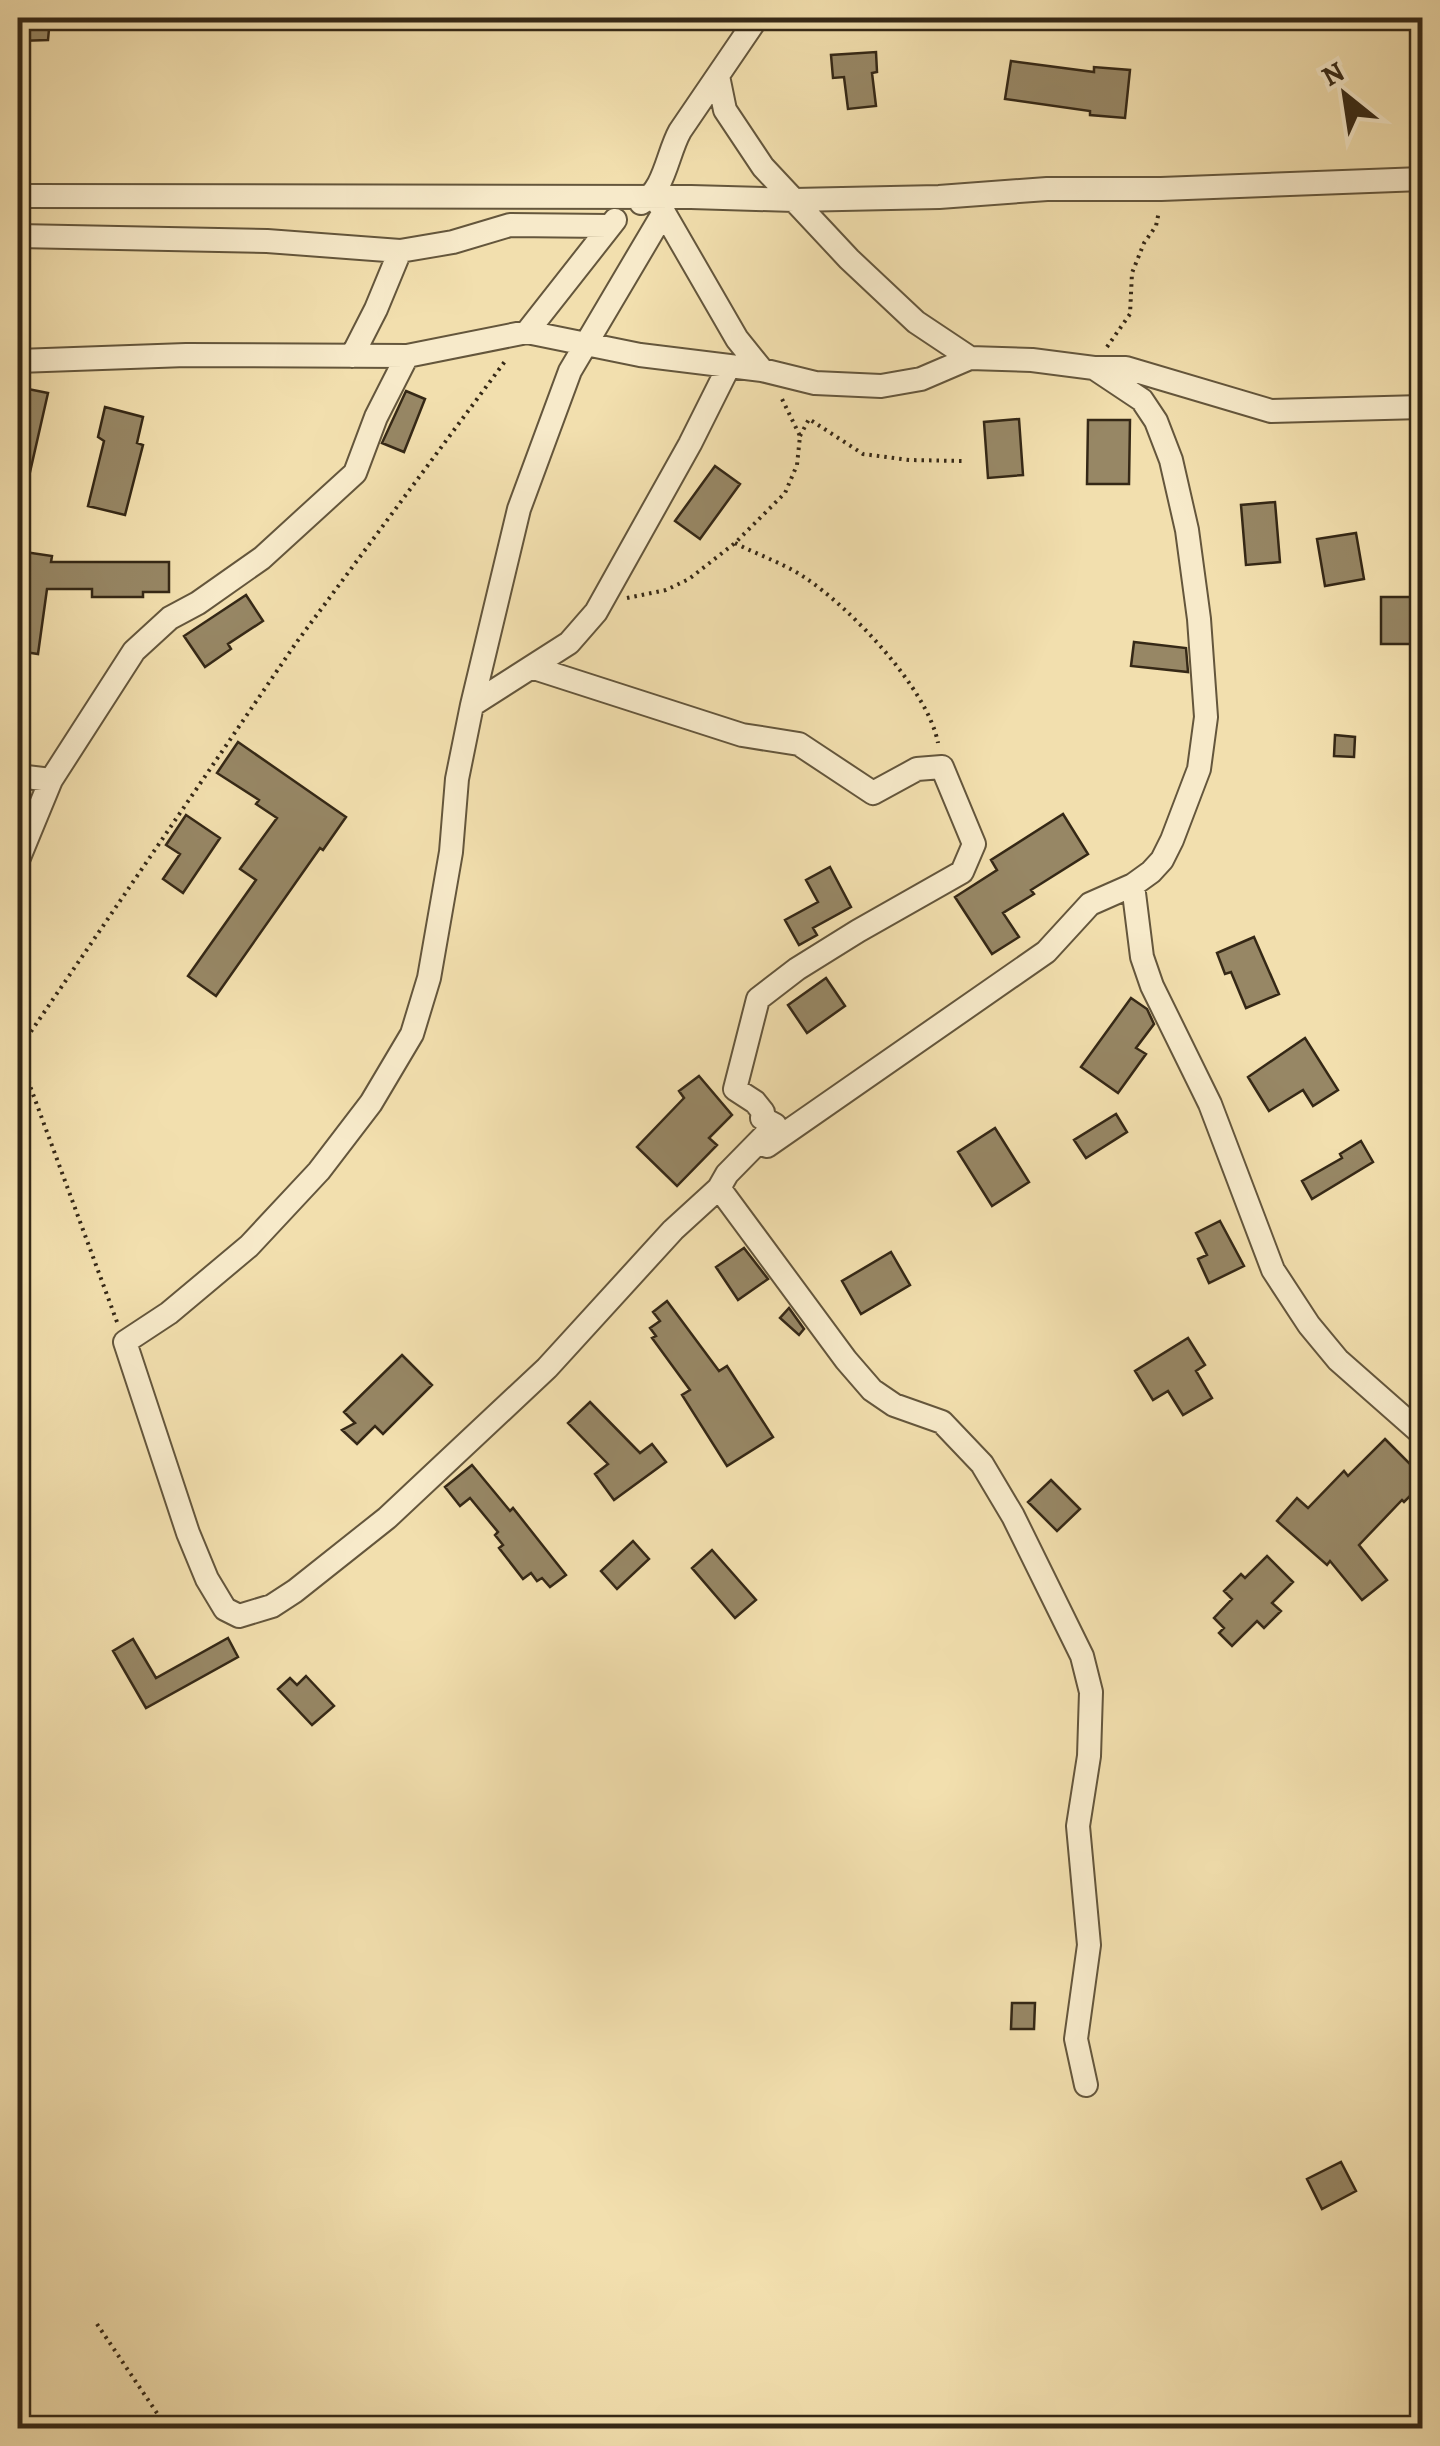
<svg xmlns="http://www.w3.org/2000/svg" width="1440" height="2446" viewBox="0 0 1440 2446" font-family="Alegreya,serif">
<rect width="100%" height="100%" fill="#f2dfae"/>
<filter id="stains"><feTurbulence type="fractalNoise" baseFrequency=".002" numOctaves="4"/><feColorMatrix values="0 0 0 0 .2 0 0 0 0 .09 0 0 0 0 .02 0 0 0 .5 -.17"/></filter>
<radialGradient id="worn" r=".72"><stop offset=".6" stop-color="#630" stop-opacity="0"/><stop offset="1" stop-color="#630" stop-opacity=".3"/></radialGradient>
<path fill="#978765" stroke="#352816" stroke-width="2.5" d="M18,18H50L48,40L18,41Z
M876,52L877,72L872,73L876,106L848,109L844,77L833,78L831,55Z
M1011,61L1094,72V67L1130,70L1125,118L1090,115V111L1005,99Z
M18,387L48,393L25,494L18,493Z
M406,391L425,399L404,452L382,443Z
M105,407L143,417L137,443L143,445L125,515L88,506L104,441L98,437Z
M1019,419L1023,475L988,478L984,422Z
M1088,420H1130L1129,484H1087Z
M715,466L740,484L700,539L675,521Z
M1275,502L1280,562L1246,565L1241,505Z
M1356,533L1364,579L1325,586L1317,539Z
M18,551L52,556L51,562H169V592H143V597H92V589H47L38,654L18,651Z
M246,595L263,621L228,644L231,649L205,667L184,636Z
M1381,597H1422V644H1381Z
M1134,642L1186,648L1188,672L1131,666Z
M1335,735L1355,737L1354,757L1334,756Z
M238,742L346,817L323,850L320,848L216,996L188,976L256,880L240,869L277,818L256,804L259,800L217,773Z
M1063,814L1088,854L1031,890L1034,894L1003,913L1019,937L992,954L955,897L997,870L991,860Z
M186,815L220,838L183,893L163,879L180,854L166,845Z
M830,867L851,907L813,928L817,935L799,945L785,920L818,902L806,880Z
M1254,937L1279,994L1246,1008L1231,972L1225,974L1217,953Z
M826,978L845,1006L807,1033L788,1005Z
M1131,998L1147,1009L1154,1024L1136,1048L1146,1054L1118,1093L1081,1067Z
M1305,1038L1338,1090L1313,1106L1303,1090L1269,1111L1248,1077Z
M699,1076L732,1115L709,1138L717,1145L677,1186L637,1147L684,1098L679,1091Z
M1116,1114L1127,1132L1086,1158L1074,1140Z
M995,1128L1029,1182L992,1206L958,1152Z
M1361,1141L1373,1162L1312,1199L1302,1181L1342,1158L1340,1154Z
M1220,1221L1244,1266L1209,1283L1198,1259L1207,1255L1196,1233Z
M744,1248L768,1279L738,1300L716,1267Z
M891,1252L910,1285L861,1314L842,1281Z
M667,1301L719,1371L727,1366L773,1437L727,1466L682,1395L690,1390L652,1338L656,1336L650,1328L660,1321L653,1312Z
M789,1308L804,1329L799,1335L780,1318Z
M1188,1338L1205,1365L1196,1371L1212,1398L1183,1415L1168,1391L1153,1400L1135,1371Z
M402,1355L432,1385L383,1434L375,1426L357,1444L342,1430L355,1423L344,1412Z
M590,1402L640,1453L652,1444L666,1462L614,1500L595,1474L608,1464L568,1423Z
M1385,1439L1422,1476V1484L1404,1502L1402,1500L1359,1545L1387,1580L1362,1600L1330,1561L1327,1565L1277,1521L1297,1498L1308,1508L1344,1471L1348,1476Z
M472,1465L510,1511L513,1508L566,1575L550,1587L542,1578L537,1581L531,1573L523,1579L499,1548L503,1545L495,1535L498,1532L470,1498L460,1506L445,1487Z
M1051,1480L1080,1509L1057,1531L1028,1502Z
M633,1541L649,1559L617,1589L601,1571Z
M712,1550L756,1600L735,1618L692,1568Z
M1267,1556L1293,1582L1272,1603L1281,1611L1264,1628L1257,1621L1232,1646L1219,1633L1224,1628L1214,1618L1232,1599L1224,1591L1241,1574L1245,1578Z
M228,1638L238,1657L146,1708L113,1651L133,1639L156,1678Z
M306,1676L334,1706L312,1725L278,1689L290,1678L297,1685Z
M1012,2003H1035L1034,2029H1011Z
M1341,2162L1356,2191L1322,2209L1307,2179Z"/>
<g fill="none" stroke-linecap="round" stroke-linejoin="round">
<g stroke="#64563c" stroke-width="26">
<path id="street" d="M718,76L725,110L763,167L849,259L916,322L970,358L1032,360L1094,368L1142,400L1156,421L1171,460L1187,530L1199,619L1206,717L1199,769L1172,840L1162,860L1151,872L1133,885L1090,904L1046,952L767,1146
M18,196L691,197L794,200L939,197L1047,189H1161L1422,179
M641,203C665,190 667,154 680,131L757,18
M659,204L737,339L762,370
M18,236L267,241L400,251L453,242L510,225L608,226
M527,332L615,220
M352,356L376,309L400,251
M18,361L186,355L407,356L527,332L640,355L762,370L815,383L881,386L921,379L970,358
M1094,368H1126L1271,411L1422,407
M534,668L742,735L799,744L873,793L917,769L942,767L974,844L962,872L858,931L797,969L758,999L735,1089L755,1102L763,1112L762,1118L775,1125L727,1174L719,1188L673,1230L547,1368L387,1518L295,1591L272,1606L239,1616L225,1609L207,1579L188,1533L125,1342L169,1313L249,1246L319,1171L371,1103L412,1034L429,978L451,852L457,779L472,705L519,509L570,371L664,212
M472,705L569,643L596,612L690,444L729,366
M18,776L51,780
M18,860L51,780L134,651L170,618L198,603L262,558L355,473L376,417L407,356
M1133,885L1142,957L1152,986L1210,1104L1273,1270L1309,1325L1338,1360L1422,1434
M719,1188L846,1360L872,1390L894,1405L942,1422L982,1464L1013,1516L1082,1656L1091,1692L1089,1756L1078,1826L1089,1945L1076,2039L1086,2085"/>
</g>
<path stroke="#352816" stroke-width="4" stroke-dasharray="2.5 5" stroke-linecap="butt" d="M1107,347L1130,314L1132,273L1144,243L1156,226L1159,211
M800,436L809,419L863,454L909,460L965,461
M735,543C758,555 783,563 804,577C850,607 928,689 938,743
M627,598L666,590L689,579L735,543L785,493L797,465L800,436L782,399
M117,1322L30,1086L24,1058L30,1033L296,643L506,360
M97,2324L167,2428"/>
<use href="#street" stroke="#f7eaca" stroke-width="22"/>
</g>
<rect width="1440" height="2446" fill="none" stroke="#f2dfae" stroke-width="60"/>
<rect x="20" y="20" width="1400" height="2406" fill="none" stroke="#352816" stroke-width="5"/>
<rect x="30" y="30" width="1380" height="2386" fill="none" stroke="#352816" stroke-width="2.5"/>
<g transform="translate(1345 95) rotate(330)" stroke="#f7eaca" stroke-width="8" paint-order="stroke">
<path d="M0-8L18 38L0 25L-18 38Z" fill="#352816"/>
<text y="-15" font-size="28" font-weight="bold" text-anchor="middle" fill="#352816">N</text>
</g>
<rect width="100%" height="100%" filter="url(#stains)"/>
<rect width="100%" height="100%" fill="url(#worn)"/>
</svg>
